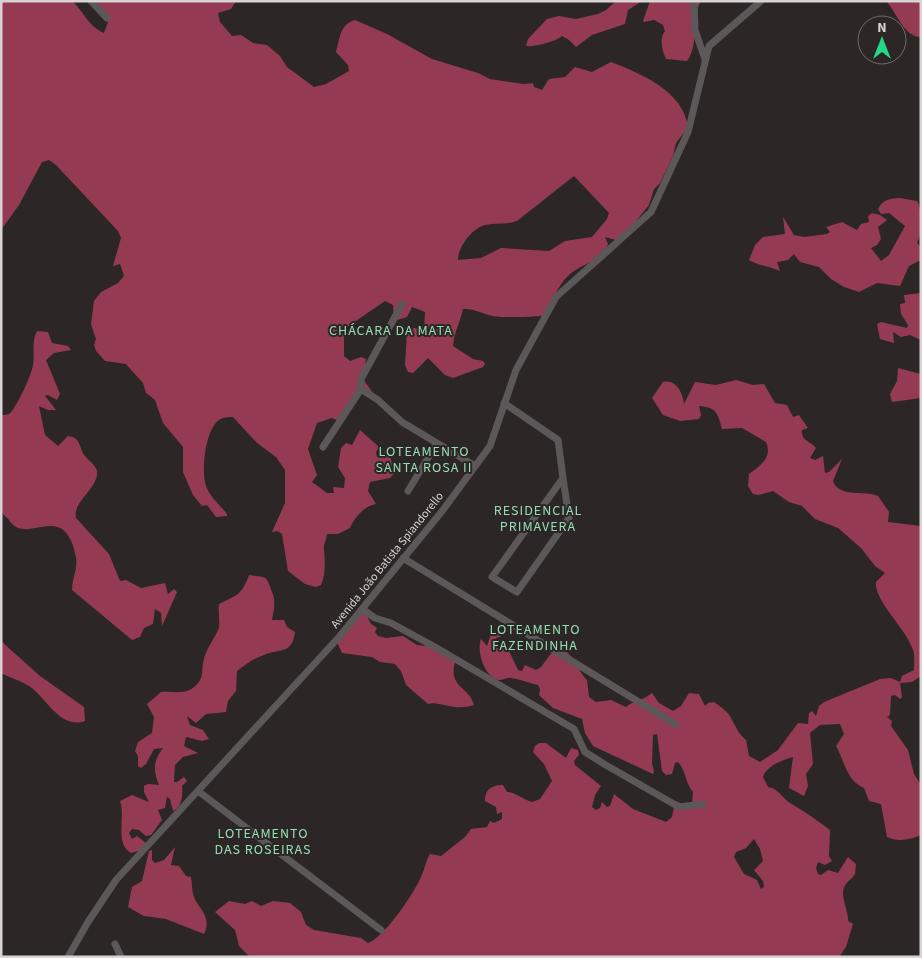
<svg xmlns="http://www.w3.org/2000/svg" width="922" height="958" viewBox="0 0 922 958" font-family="'Source Sans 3',sans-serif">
<rect width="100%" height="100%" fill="#2d2627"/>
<path fill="#943b53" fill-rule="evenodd" d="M1,1H72C84,12 89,27 104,33L108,22L107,18L91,1H236L231,9L218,13L220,22L232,36L241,35L253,43L267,45L280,56L287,67L314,87L326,84L349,71L348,65L336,52C340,39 339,25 355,20L387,34L432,59L478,73L490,79L524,84L533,83L534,87L542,90L549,79L565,77L575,67L592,72L611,62C642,74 683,91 688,127L676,143L673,156L660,183L654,189L649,205L624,236L616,240L605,237L608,244C603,261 580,264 569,275C558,285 551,303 545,315C541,317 498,318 493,316C483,314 473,308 463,309C460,323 454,332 453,346L473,359L483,361L485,364L483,367L453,378L445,375L428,358L413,373L408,372L405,365L407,332L414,328L424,330L425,312L412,307L407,317L394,321L393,305L385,301L344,329V356L350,361L361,357L366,359L363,379L373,393C354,388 348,407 339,421L332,418L317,423L308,449L317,475L312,482L327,493H334L333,487L344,488L345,478L338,467L341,448L346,443L352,445L360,430L379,447L376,452L377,457L383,458L385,450L388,451L395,472L390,478L370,482L368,491L376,504C365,505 354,518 350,528L338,534H327C327,539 323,545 324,549C325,560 326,574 321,585L316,587L305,584L288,571L282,534L278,531L272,532L285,503V470L276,457L257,443L233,417C228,417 223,417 219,420C205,430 201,472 206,486C210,497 220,505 227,514V516L216,517L207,505L202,506L193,495L183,472V447L163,423L155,400L146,393L143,383L126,364L105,361L96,351L94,345L96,339L91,324L94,301L101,292L118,283L124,276L120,264L113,266L121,238L118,231L56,165L49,160L42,162L19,205L1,230ZM574,176L609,213L607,219L592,237L565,241L549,251L501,248L481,258L458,260C458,248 470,231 482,226C493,222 505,225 517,221Z
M616,1H642L628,10L625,24L592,35L576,47L569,40L562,36C555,42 535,47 526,46L528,39L547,19L559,16L576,19L598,14L606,10Z
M650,1H701C690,19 700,44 687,61L666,59C662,51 659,38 665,31L663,25L654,20L644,22L643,21Z
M886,1H921V37C903,37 897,12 886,1Z
M900,198L917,201C922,208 922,234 917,243L921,247V260L909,266L900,286L877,283L859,292L844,287L831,279L819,267L800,262L794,254L788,260L777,262L780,271C770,266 759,266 749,260L755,245L763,237L785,234L783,217L794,235L804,237L827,234L830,232L826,227L842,222L857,230L861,224L869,222L868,216L872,213L880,215L887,220L878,227L881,239L877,245L871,248L881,261L889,255L905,226L889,213L881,214L878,209C883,199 889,199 900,198Z
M921,293V340L910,335L901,337L893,332L894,343L880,339L877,324L881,322L907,328L908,325L901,314L900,304L905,303L904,295Z
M37,331L48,332L52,343L68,346L71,350L54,353L46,360L60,394L57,400L48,395L45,396L56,410H48L39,406L45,435L58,446L68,436C82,438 78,447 85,456C89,461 95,464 97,471C99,488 72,502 76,518L109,554L120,581L126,580L141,588L165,583L168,594L174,589L177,592L162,626L161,613L155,609L153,624L144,628L140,637L132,640L72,590C72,578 78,569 76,557C64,497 27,548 9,520C7,517 2,514 1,511C0,505 1,494 1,488C1,464 1,440 1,415C3,415 7,415 9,414C16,409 32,374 33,365C35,354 31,342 37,331Z
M898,368L921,374V398L892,402L890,394L897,381Z
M736,380L753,385L764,384L775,403L787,405L793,417L799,415L808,428L802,430C801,442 811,441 816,448L810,458L815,460L823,456L825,473L829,472L842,459L833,481C839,498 864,490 878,496L889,512L888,522L921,526V676L912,682L900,683L902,697L900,699L895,695L891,696L890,715L887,717L892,721L891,726L908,750L914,774L921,785V835C911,840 897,842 887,837L881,804L869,801L864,788C846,780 845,762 836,746L844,734L840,724L820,725L810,733L813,764L806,774L808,786L804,796L789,788L793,757C783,760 766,766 763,777L768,787C778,788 782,798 790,803C804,811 817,820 830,830L829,856L832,861L825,865L818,862L816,868L818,874L821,875L828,870L838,873L848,857L856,864L855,874C853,878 849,880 846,884C838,894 849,910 848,921L853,924L846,947L839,957H250L239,946L235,930L215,912L229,901L245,904L252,901L261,906L273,901L290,903L301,912L306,925L314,930L361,938L368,943C384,938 417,890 423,872C426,865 426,860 430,854L441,856L465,837L471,829L487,827L490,821L494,823L502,819V812L497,814L496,807L485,801C484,790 493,784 503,785L507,792C515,792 524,800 532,802L540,799L552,781L544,764L533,752L535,746L539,743H546L566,758L571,748L578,750L579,755L574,761L575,765L601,786L595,795L592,807L596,810L600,808L602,802L607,807L610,806L614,794L633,809L666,822L672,817L675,801L686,805L692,804L693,792C685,783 687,772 678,762L675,763L672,774L666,775L662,771L657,734L653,735L652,764L654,771L653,774L593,746L585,733L582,719L553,708L539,695L540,689L538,685C529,683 520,679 511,678C508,677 504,680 500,680C485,679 476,651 481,639L487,646L491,634L501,633L502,636L496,638V643L507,647L518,670L522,671L525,665L536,670L541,667L553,651L567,652C574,659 582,676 587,680L589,697L596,702L611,700L626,707C634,700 643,701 652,693L659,703L673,711L681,706L689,693L699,694L705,706L708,703L714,702C721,707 729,712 732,720C738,730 737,732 746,740L749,756L760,762L778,750L798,723L808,724L809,713L812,711L816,716L819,706L824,702L880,679L891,678L900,682L902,676L914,670C914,663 915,656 913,650C906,628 874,601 876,582L885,573L875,566L861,548L838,528L815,519L802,506L789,502L773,491L758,495L753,494L748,486L749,474C760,466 773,457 766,442L742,428L722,429C718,414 717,407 699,406L701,415L699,419L680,421L663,415L652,398L663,382C676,379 683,393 684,404L695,382L716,385ZM754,839L760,849L763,861L754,870L763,881L764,887L761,889L757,880L744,874L734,857L736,852L746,848Z
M249,575C267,578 266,574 272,592C276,602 274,609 272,620H284L287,627L295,632C292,655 280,648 264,655C254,658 245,665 237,671L236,691L228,701L226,712L206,714L196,723L187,716L190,725L203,730L209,739L202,741L186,737L184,746L198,753L183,757L175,765L174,782H177L184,777L187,781L182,786C183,795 182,807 173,811L170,799L167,797L165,808L158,810L162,820L151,835L146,836L139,830L132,829L129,833L132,839L137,836L146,843L141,850L131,853C114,843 126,817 120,801L132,795L149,802L144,792V786L148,784L159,785C153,770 153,761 163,748L154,749L146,764L141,768L138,766V756L135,751L138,742L152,733L154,717L147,704L161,692C172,691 185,695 194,687C205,679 201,669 204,659C206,649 218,633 219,627C220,622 218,611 219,604C237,595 242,595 249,575Z
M365,612L371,624L377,628L375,632L378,636L386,638L403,636L417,645L435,647L455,662C448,688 469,686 474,705C454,712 439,700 428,704L406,685L401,671L395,664L380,662L372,657L342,653L337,642L347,624Z
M1,641L40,676L84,707L85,721C60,730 46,697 29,686C20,680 10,678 1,673Z
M175,847L171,865L179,866L186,876L191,877C192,883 192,889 193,894C197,909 213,915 204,934L166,919L144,916L128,907L132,887L142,881L149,851L152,850V860L155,863L164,860Z"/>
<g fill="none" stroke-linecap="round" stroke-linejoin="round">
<path stroke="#5c5859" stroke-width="7" d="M91,1L107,18
M694,1L695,30L705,59
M402,304L361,379V389L378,400L402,422L475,466
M504,403L558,440L563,478
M323,447L361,389
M563,478L569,518L517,592L492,577Z
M408,491L437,443
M403,558L675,724
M362,609L375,618L391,623L435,647L574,729L585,752L604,764L679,807L703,804
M198,791L381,930
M115,944L121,957
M68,957L88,922L116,880L339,637L443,510L490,446L516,370L556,297L651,212L688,132L709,46L761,1"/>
</g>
<g text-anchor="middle" stroke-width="4" stroke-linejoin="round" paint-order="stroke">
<g font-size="12" fill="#d8d4d5" stroke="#2d2627">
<text transform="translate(387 560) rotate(-51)" y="4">Avenida João Batista Spiandorello</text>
</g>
<g font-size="14" letter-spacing="1" fill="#94dfb1" stroke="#2d2627">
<text x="391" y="335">CHÁCARA DA MATA</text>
<text x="424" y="456">LOTEAMENTO<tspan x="424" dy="16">SANTA ROSA II</tspan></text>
<text x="538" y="515">RESIDENCIAL<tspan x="538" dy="16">PRIMAVERA</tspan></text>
<text x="535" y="634">LOTEAMENTO<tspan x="535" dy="16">FAZENDINHA</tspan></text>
<text x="263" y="838">LOTEAMENTO<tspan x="263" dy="16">DAS ROSEIRAS</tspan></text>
</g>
</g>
<rect width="922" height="958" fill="none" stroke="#d8d4d5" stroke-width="5"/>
<g transform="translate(882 40)"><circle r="24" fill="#2d2627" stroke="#716c6d"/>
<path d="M0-4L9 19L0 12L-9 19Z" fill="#24d886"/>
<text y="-8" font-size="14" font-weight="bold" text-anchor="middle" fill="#d8d4d5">N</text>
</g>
</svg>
